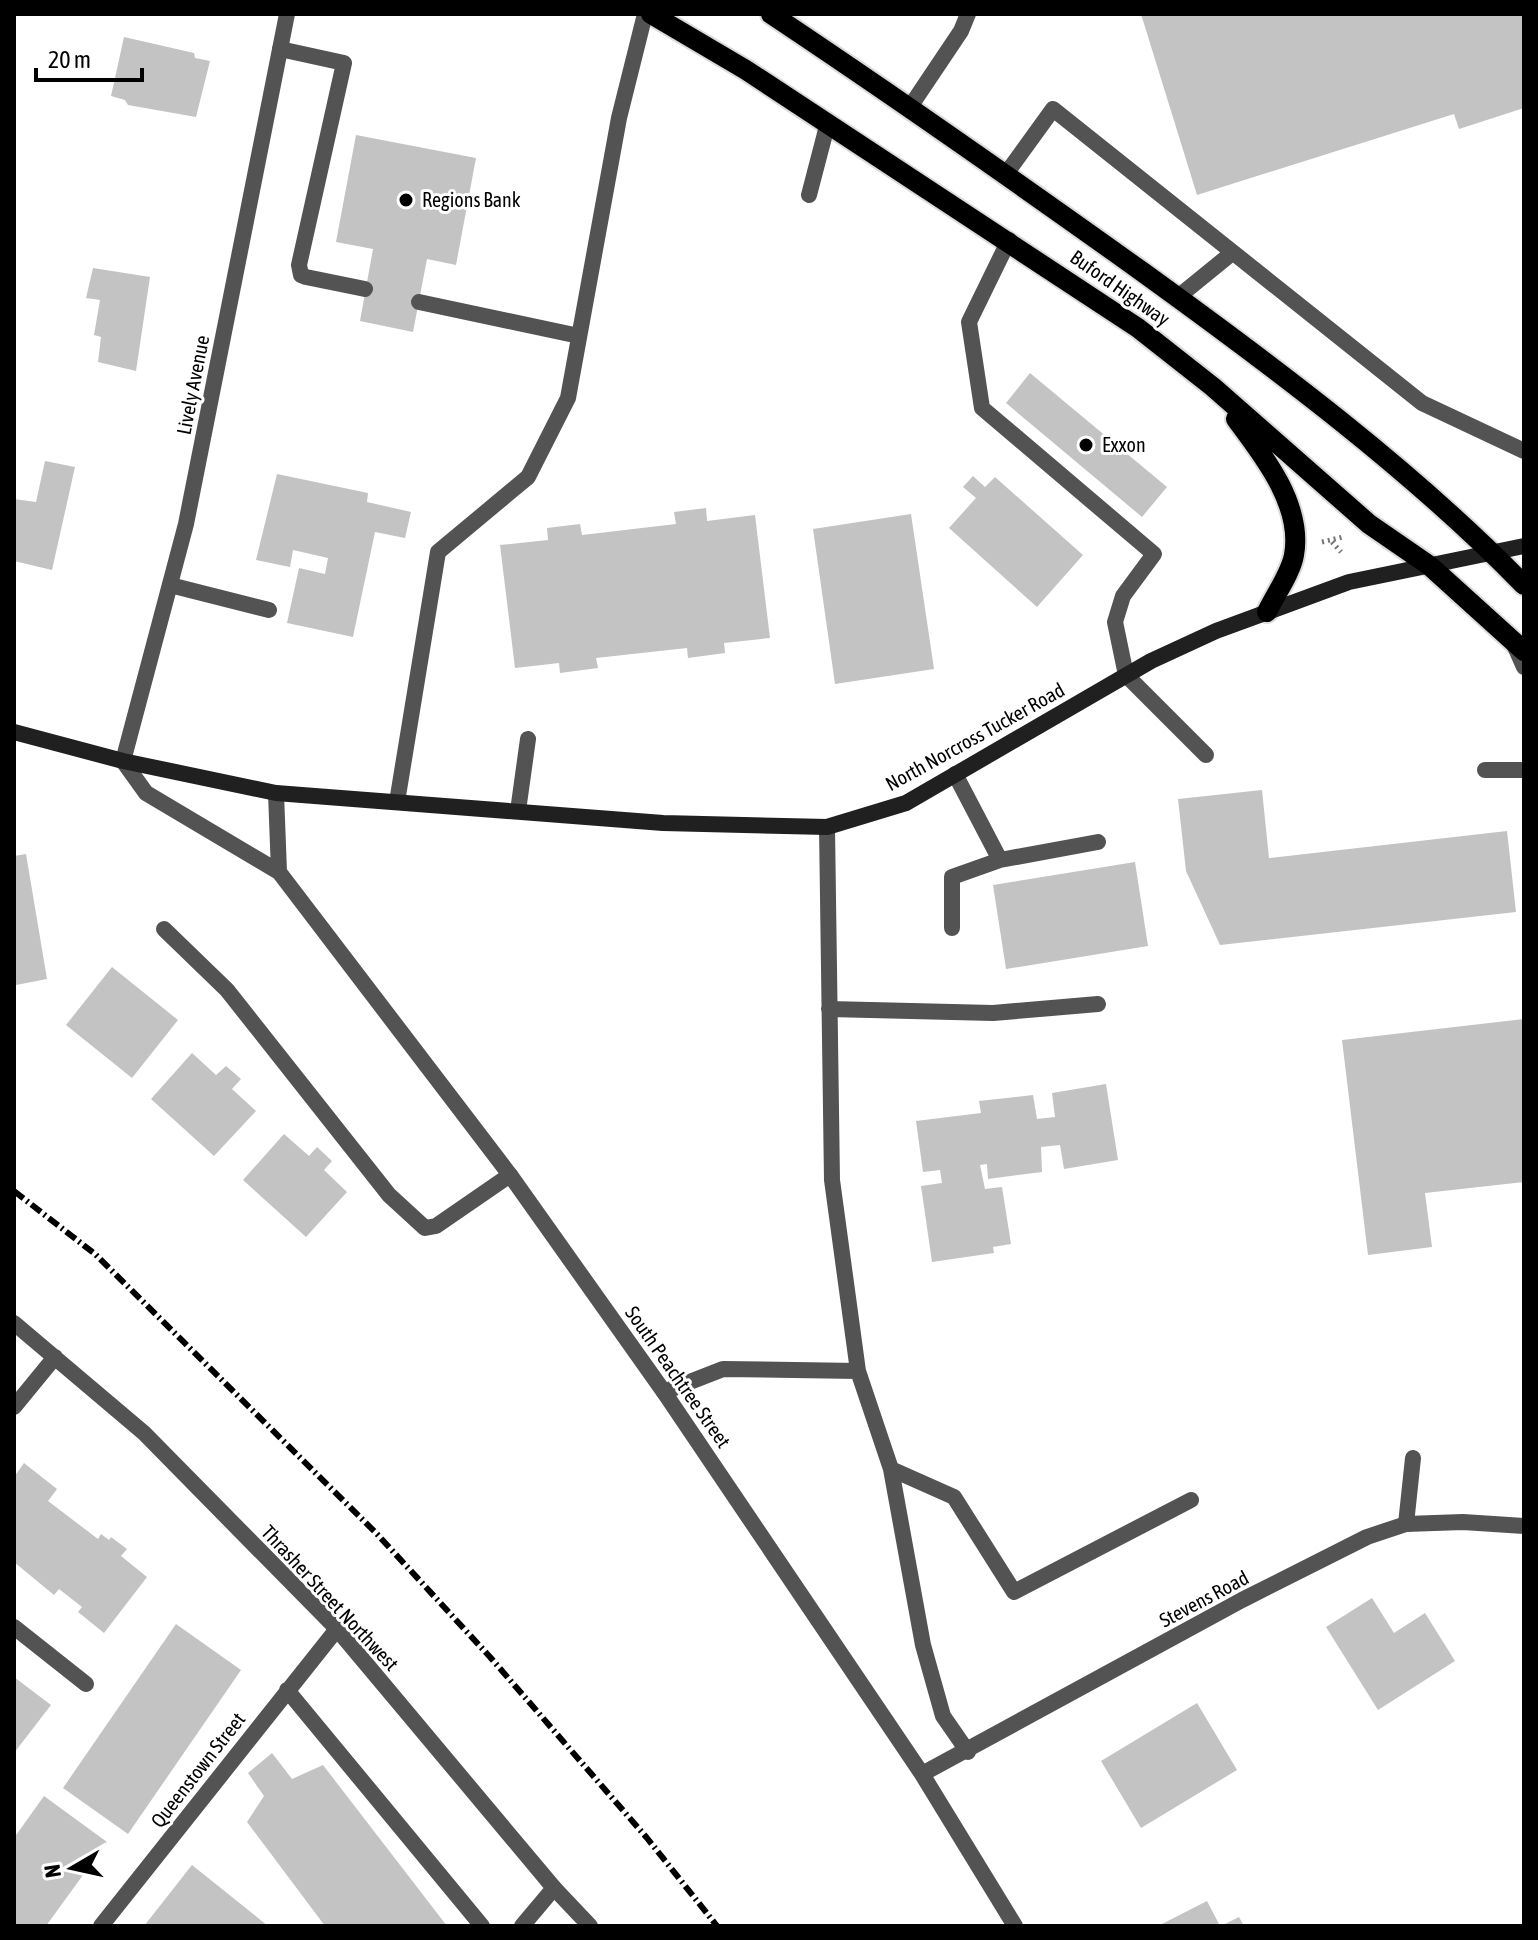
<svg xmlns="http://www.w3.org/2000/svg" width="1538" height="1940" viewBox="0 0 1538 1940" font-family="'Asap Condensed',sans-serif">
<rect width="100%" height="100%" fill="#fff"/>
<path fill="#c3c3c3" d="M1141,14H1524V108L1459,129L1454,114L1197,195Z
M124,37L194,53L195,58L210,61L196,117L128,105L125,100L111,96Z
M356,135L476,158L456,265L427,259L413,332L360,321L373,249L336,242Z
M93,268L150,277L136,371L98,362L101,337L94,335L100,300L86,298Z
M1030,373L1167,487L1142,517L1006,403Z
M45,461L75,467L52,570L14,561V499L36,502Z
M277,474L368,493L367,502L411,512L405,538L375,532L353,637L287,623L299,568L325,574L328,558L293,550L290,567L256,560Z
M973,476L985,487L995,477L1083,555L1037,607L949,528L976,498L963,487Z
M706,508L707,521L755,515L770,638L724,643L725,653L688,658L687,648L596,658L598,668L560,673L559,663L515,668L500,545L548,540L547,528L580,524L582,535L676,524L674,512Z
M911,514L934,669L835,684L813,529Z
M1262,790L1269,858L1507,831L1516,912L1220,945L1186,871L1178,799Z
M26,854L47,979L16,985L14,856Z
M1135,862L1148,946L1006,969L993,885Z
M112,967L178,1020L132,1078L66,1025Z
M1524,1019V1182L1425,1193L1432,1247L1368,1255L1342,1040Z
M192,1053L216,1075L226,1066L241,1079L232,1089L256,1111L214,1156L151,1099Z
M1106,1084L1118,1160L1064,1169L1060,1145L1041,1147L1042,1172L988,1179L987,1164L980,1165L985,1189L1002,1187L1011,1244L993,1247L994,1253L932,1262L921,1186L942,1183L940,1170L923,1172L916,1121L981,1113L979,1101L1033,1095L1037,1119L1055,1117L1052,1093Z
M284,1134L309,1156L317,1147L332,1161L324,1170L347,1192L306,1237L243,1180Z
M24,1463L57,1489L48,1501L98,1539L101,1534L109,1540L111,1537L127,1549L121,1556L147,1577L104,1633L78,1612L82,1607L59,1589L54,1595L14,1562V1477Z
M1372,1598L1394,1633L1425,1613L1455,1661L1378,1710L1326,1627Z
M176,1624L241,1670L128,1834L63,1788Z
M14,1677L51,1705L14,1753Z
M1197,1703L1237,1770L1141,1828L1101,1761Z
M272,1753L292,1779L323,1765L447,1926H325L247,1822L264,1796L248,1773Z
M44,1796L107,1842L46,1926H14V1838Z
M192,1865L268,1926H144Z
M1207,1901L1220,1926H1158Z
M1239,1917L1244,1926H1221Z"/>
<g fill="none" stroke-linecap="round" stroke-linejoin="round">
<g stroke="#dbdbdb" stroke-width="24">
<path id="primary" d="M651,14L746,70L1138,328L1213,387L1369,524L1430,566L1524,651
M771,14C897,98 1021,185 1144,273C1274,367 1412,470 1524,585
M1236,419C1264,456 1303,506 1294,555C1291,573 1275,595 1267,612"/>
</g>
<path stroke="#757575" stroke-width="5" stroke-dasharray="2 4" stroke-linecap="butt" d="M1322,542L1343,537
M1332,542L1341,552"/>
<path stroke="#535353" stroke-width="16" d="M280,49L344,63L299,265L301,275L306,277L365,289
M1006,174L1053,109L1422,403L1524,451
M809,195L827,126
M1009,240L969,322L982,408L1154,554L1123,596L1115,622L1126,675L1206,755
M1178,297L1232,253
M419,302L579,336
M170,585L269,610
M1512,640L1524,667
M1485,770H1524
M397,802L438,552L528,477L568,398L619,118L645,14
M518,811L528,739
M827,827L832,1180L858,1371L891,1469L923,1645L943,1716L968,1752
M1000,860L1098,842
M952,928V877L1000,860L955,774
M164,929L227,990L389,1195L425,1228L436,1226L510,1175
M829,1009L993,1013L1098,1004
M664,1392L723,1369L858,1371
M891,1469L954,1497L1014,1592L1191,1500
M1406,1524L1413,1458
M14,1627L86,1684
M287,1690L482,1926
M101,1926L337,1629
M522,1926L554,1888"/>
<path stroke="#535353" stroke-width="16" d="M910,107L961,31L968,14
M276,793L279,872L510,1175L664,1392L922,1774L1015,1926
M279,872L146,793L123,761L186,524L287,14
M14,1323L144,1433L337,1629L554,1888L590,1926
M14,1407L55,1357
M922,1774L1242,1600L1367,1537L1406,1524L1463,1522L1524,1526"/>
<path stroke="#202020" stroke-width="16" d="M14,732L123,761L276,793L663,823L827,827L906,803L1151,661L1216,631L1349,582L1524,546"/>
<use href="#primary" stroke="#000" stroke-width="20"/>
<path stroke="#000" stroke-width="6" stroke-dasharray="12 4 2 4" stroke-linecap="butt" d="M14,1191L95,1254L377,1534L490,1657L647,1838L717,1926"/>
</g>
<g fill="#000" stroke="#fff" stroke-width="3">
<circle cx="406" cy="200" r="8"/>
<circle cx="1086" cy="445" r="8"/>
</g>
<g text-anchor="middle" stroke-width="6" stroke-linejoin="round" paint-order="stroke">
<g font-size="20" fill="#000" stroke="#fff" text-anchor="start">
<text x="422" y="207">Regions Bank</text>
<text x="1102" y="452">Exxon</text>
</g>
<g font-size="20" fill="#000" stroke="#fff">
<text transform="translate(1120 288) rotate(35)" y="7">Buford Highway</text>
<text transform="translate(193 385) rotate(-79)" y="7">Lively Avenue</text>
<text transform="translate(975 737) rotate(-29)" y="7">North Norcross Tucker Road</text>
<text transform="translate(678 1377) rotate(55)" y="7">South Peachtree Street</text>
<text transform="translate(330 1598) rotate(47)" y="7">Thrasher Street Northwest</text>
<text transform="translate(1204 1599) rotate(-28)" y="7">Stevens Road</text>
<text transform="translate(198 1770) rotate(-52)" y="7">Queenstown Street</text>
</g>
</g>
<rect width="1538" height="1940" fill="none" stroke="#000000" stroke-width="32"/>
<g transform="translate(72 1868) rotate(261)" stroke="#ffffff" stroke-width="6" paint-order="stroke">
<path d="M0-6L14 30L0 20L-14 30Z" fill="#000000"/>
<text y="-12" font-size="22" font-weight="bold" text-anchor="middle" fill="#000000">N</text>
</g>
<path d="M36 68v12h106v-12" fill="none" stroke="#000000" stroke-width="4"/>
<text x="48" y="68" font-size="24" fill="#000000" stroke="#ffffff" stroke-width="6" paint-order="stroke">20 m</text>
</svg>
